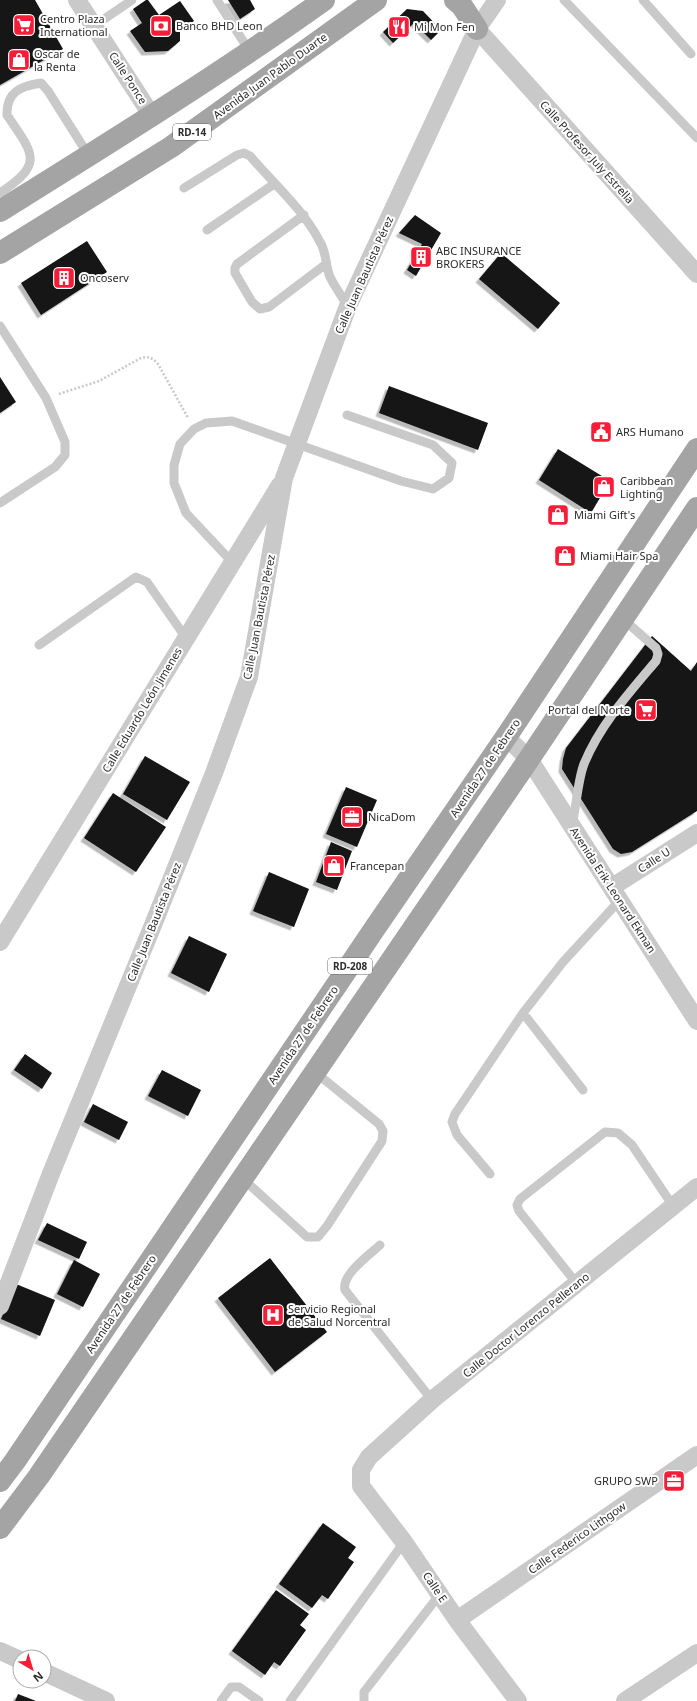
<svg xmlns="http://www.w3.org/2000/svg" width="697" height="1701" viewBox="0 0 697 1701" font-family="'Noto Sans',sans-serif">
<defs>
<filter id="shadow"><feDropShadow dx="-3.5" dy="3.5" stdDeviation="0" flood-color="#0004"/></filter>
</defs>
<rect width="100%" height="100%" fill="#fff"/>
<path fill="#131313" filter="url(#shadow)" d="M0,0H35L63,49L0,85Z
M146,0H148L159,15L180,1L194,21L180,30V41L168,51L145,52L130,31L142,23L133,9Z
M228,0H250L255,9L240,19Z
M407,9L423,11L441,30L431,40L414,23L393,43L383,32Z
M415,215L441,233L416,276L407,270L422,244L399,233Z
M87,241L107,272L41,315L21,283Z
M501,253L560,303L538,329L479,279Z
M0,377L16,402L0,413Z
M389,386L488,423L478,450L379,413Z
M558,449L610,481L591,513L539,480Z
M652,636L691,671L697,662V811L632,852L621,854L613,849L562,769L563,759L566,748Z
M145,756L190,782L167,820L123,794Z
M346,787L377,800L357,847L326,834Z
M113,793L166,827L136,872L84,838Z
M331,842L352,851L337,890L316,882Z
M269,872L309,889L294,927L253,911Z
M189,936L227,954L209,992L171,973Z
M25,1054L52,1073L42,1089L14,1070Z
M162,1070L201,1090L188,1116L148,1096Z
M93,1104L128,1122L119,1140L84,1122Z
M47,1223L87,1242L79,1259L38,1240Z
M270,1258L327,1332L275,1372L218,1298Z
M74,1260L100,1274L83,1307L57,1294Z
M16,1284L55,1300L40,1336L1,1319Z
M323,1523L356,1547L348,1558L354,1562L328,1599L322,1595L312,1608L279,1584Z
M276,1590L309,1614L300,1625L306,1630L280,1666L274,1662L265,1675L232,1651Z
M18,1694L36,1701H15Z"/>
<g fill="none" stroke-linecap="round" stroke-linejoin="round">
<path stroke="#c9c9c9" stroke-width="2.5" stroke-dasharray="2 2" stroke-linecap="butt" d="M59,394L99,381L141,358C148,356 153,358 158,364L188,418"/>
<path stroke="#c9c9c9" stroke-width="9" d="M217,0L250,52
M564,0L697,138
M643,0L691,54
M94,26L132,0
M184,188L237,155L244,153L250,156C274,184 303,209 320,242C327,253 325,265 330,277C335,287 342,297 348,306
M0,193C45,163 33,154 7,115C6,92 21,86 41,83L48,91L89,156
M304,215L237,264L235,268V273L252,302L260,309L269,307L326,264
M207,230L274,184
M0,326L46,398L65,442V455L55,467L0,503
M232,562L186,513L174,483V465L180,444L194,429L206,423L232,421L401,481L433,489L449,478L452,463L433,445L347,415
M39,645L136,577L147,582L186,638
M572,825C576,808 578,779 584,764C600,725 629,693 656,661L658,654L656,648L623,619
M523,1013L583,1090
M490,1174L457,1135L452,1122L455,1114L523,1013L563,962L620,900
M242,1178L307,1237H318L327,1226L382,1141L383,1131L379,1124L315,1072
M380,1245C369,1255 341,1275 345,1290L432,1400
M577,1284L519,1211L517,1205L520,1199L605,1132L618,1133L632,1145L673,1206
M221,1701L231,1687H239L259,1701
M290,1701L404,1542
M364,1701V1692L440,1594"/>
<path stroke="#c9c9c9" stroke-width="18" d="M77,0L152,116
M477,29L697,274
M506,737L529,759L697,1021
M612,887L697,833
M0,942L280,485
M0,1306L52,1171L153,925L214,773L249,677L284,478L348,306L477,29L497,0
M457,1620L697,1455
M0,1651L20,1660
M44,1672L106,1701
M518,1701L457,1620L404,1542L361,1486V1470L369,1457L432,1400L697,1187
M625,1701L697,1653"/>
<path stroke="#a4a4a4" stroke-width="22" d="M455,0L462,6L477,29
M0,211C109,143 219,75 324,0
M0,253L171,147L376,0
M0,1481L15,1461L375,928L506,737L697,449
M0,1528L39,1476L529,759L697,508"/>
</g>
<defs>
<g id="supermarket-square" transform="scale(1.15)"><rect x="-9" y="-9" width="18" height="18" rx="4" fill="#f51d37" stroke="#fff"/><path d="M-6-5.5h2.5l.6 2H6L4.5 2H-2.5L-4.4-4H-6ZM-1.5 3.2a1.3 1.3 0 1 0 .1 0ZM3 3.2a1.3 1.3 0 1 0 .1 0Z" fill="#fff"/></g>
<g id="bank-square" transform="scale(1.15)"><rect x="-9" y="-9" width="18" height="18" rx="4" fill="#f51d37" stroke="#fff"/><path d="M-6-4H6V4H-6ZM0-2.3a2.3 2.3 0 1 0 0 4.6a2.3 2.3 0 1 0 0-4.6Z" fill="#fff"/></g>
<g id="restaurant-square" transform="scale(1.15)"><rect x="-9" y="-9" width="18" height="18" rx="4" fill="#f51d37" stroke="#fff"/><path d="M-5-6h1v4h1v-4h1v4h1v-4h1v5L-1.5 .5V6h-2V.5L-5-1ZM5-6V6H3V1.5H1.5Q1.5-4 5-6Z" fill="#fff"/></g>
<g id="shop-square" transform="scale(1.15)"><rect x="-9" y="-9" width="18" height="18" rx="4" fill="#f51d37" stroke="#fff"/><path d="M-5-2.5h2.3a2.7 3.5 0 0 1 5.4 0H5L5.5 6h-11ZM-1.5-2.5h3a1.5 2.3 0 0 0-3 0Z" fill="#fff"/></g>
<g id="building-square" transform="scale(1.15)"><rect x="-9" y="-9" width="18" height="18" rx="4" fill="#f51d37" stroke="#fff"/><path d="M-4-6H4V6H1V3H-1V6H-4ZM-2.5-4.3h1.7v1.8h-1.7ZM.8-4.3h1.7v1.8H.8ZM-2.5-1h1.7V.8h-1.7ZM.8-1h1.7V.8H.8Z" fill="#fff"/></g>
<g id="civic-square" transform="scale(1.15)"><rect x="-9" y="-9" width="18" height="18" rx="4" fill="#f51d37" stroke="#fff"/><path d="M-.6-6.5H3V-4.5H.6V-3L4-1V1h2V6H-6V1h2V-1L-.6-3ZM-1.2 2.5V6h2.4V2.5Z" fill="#fff"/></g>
<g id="office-square" transform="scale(1.15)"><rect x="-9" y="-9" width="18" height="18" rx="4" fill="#f51d37" stroke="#fff"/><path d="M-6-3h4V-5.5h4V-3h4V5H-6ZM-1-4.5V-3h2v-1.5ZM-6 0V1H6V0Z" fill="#fff"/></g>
<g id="hospital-square" transform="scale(1.15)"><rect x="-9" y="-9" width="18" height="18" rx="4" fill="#f51d37" stroke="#fff"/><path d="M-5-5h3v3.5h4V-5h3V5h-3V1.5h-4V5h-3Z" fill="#fff"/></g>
</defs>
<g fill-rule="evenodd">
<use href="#supermarket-square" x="24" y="25"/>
<use href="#bank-square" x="161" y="26"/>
<use href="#restaurant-square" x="399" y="27"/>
<use href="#shop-square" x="19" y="60"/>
<use href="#building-square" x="421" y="257"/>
<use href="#building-square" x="64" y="278"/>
<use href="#civic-square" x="601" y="432"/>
<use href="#shop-square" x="604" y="487"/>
<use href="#shop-square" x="558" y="515"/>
<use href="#shop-square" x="565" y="556"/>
<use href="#supermarket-square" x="646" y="710"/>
<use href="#office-square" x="352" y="817"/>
<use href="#shop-square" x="334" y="866"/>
<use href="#hospital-square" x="273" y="1315"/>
<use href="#office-square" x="674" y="1481"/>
</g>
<g text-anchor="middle" stroke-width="4" stroke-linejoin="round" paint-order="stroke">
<g fill="#fff" stroke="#6b6b6b" stroke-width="1">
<rect x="173" y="124" width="38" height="16" rx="3"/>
<rect x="328" y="958" width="44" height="16" rx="3"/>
</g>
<g font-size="10" font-weight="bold" fill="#2c2c2c">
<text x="192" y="136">RD-14</text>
<text x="350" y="970">RD-208</text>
</g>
<g font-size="11" fill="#2c2c2c" stroke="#fff" text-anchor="start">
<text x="40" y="23">Centro Plaza<tspan x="40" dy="13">International</tspan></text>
<text x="176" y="30">Banco BHD Leon</text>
<text x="414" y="31">Mi Mon Fen</text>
<text x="34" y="58">Oscar de<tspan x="34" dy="13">la Renta</tspan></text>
<text x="436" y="255">ABC INSURANCE<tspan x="436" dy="13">BROKERS</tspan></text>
<text x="80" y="282">Oncoserv</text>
<text x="616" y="436">ARS Humano</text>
<text x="620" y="485">Caribbean<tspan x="620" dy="13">Lighting</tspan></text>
<text x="574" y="519">Miami Gift's</text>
<text x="580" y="560">Miami Hair Spa</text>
<text x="630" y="714" text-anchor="end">Portal del Norte</text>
<text x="368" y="821">NicaDom</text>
<text x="350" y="870">Francepan</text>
<text x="288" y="1313">Servicio Regional<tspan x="288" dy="13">de Salud Norcentral</tspan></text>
<text x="658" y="1485" text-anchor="end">GRUPO SWP</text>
</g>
<g font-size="11" fill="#2c2c2c" stroke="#fff">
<text transform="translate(270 76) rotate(-36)" y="4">Avenida Juan Pablo Duarte</text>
<text transform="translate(128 78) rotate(57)" y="4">Calle Ponce</text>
<text transform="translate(587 152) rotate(48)" y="4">Calle Profesor July Estrella</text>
<text transform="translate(364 275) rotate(-66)" y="4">Calle Juan Bautista Pérez</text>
<text transform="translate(259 617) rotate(-79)" y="4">Calle Juan Bautista Pérez</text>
<text transform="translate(142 710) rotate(-59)" y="4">Calle Eduardo León Jimenes</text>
<text transform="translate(485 768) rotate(-56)" y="4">Avenida 27 de Febrero</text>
<text transform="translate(654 860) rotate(-33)" y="4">Calle U</text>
<text transform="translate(613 890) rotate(57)" y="4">Avenida Erik Leonard Ekman</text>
<text transform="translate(154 922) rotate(-68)" y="4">Calle Juan Bautista Pérez</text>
<text transform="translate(303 1035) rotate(-56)" y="4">Avenida 27 de Febrero</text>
<text transform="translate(121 1304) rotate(-56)" y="4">Avenida 27 de Febrero</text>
<text transform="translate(526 1325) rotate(-39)" y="4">Calle Doctor Lorenzo Pellerano</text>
<text transform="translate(577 1538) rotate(-35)" y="4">Calle Federico Lithgow</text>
<text transform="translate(435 1587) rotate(56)" y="4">Calle E</text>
</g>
</g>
<g transform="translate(32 1669) rotate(142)"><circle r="19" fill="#ffffff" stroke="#ababab"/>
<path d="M0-3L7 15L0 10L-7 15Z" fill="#f51d37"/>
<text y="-6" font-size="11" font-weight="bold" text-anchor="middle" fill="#2c2c2c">N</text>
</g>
</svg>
